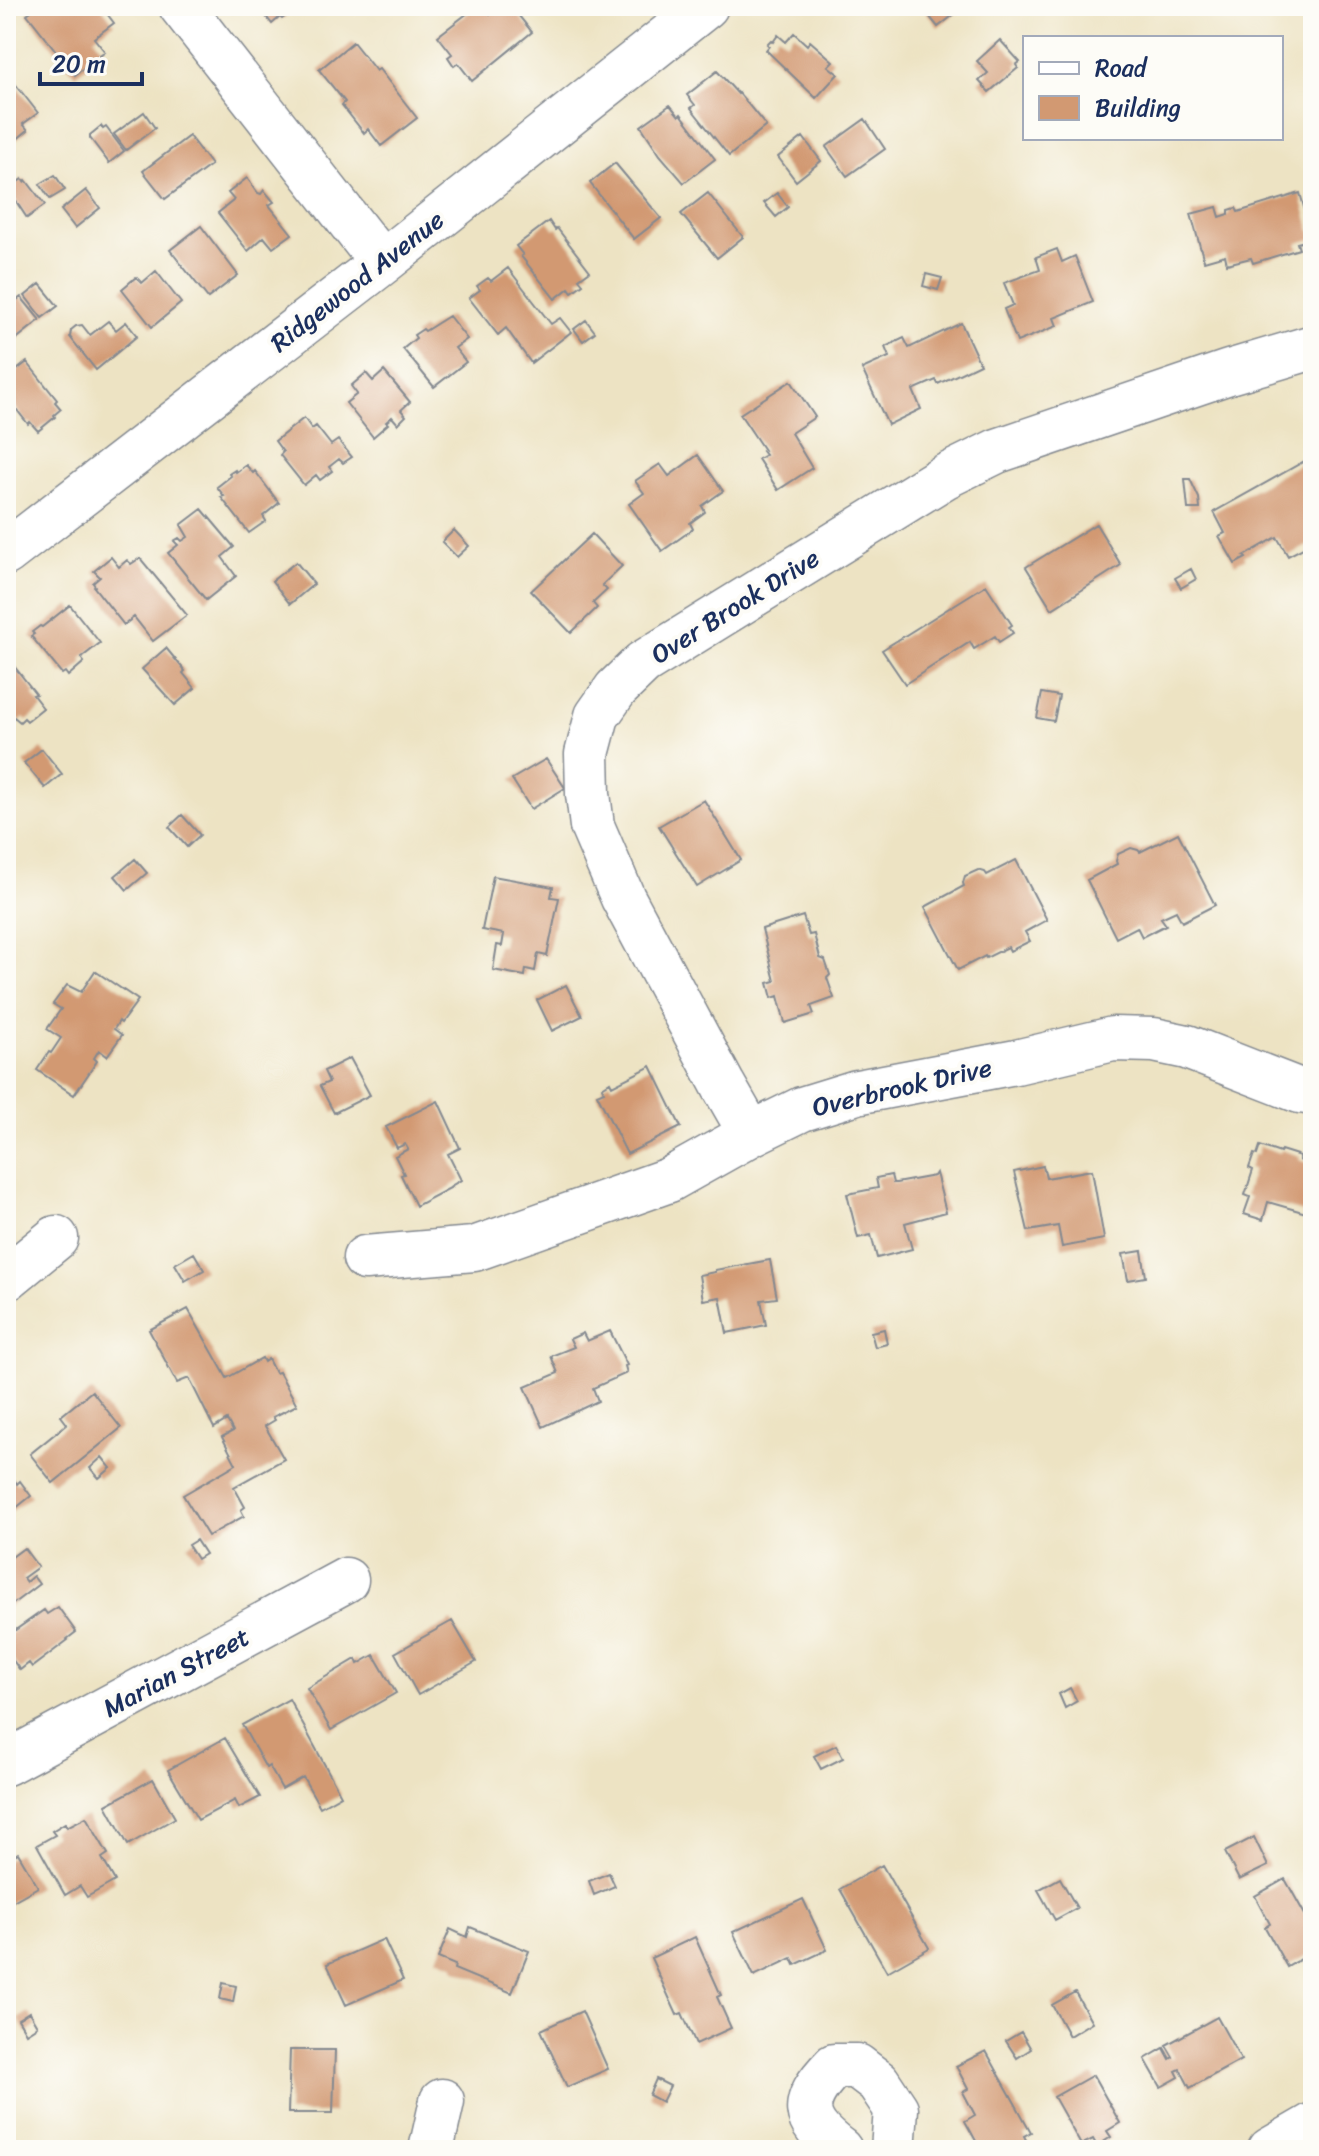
<svg xmlns="http://www.w3.org/2000/svg" width="1319" height="2156" viewBox="0 0 1319 2156" font-family="Sriracha,sans-serif">
<rect width="100%" height="100%" fill="#fdfcf7"/>
<filter id="ink" filterUnits="userSpaceOnUse"><feTurbulence type="fractalNoise" baseFrequency=".0125" numOctaves="2"/><feDisplacementMap in="SourceGraphic" scale="16" xChannelSelector="R" yChannelSelector="G"/><feConvolveMatrix kernelMatrix="1 2 1 2 8 2 1 2 1" color-interpolation-filters="sRGB"/></filter>
<filter id="wash" filterUnits="userSpaceOnUse"><feTurbulence type="fractalNoise" baseFrequency=".006" numOctaves="4" result="noise"/><feDisplacementMap in="SourceGraphic" scale="32" xChannelSelector="R" yChannelSelector="G"/><feGaussianBlur stdDeviation="1.8" result="paint"/><feColorMatrix in="noise" values="0 0 0 0 0 0 0 0 0 0 0 0 0 0 0 0 0 1.4 0 .05"/><feComposite in="paint" operator="in"/></filter>
<g filter="url(#wash)">
<rect width="100%" height="100%" fill="#ede3c3"/>
<g id="blocks">
<path fill="#d29972" d="M38,6H101L114,23L94,38L105,52L75,75L27,14Z
M258,6H299L282,19L280,17L272,24Z
M477,6H484L490,14L500,6H511L532,32L472,81L458,63L454,66L448,57L452,54L438,36Z
M921,6H965L938,27Z
M794,33L807,45L810,41L833,61L828,66L838,74L816,98L766,50L769,46L767,44L771,40L773,42L778,35L786,42Z
M1000,40L1020,62L1016,65L1018,68L989,92L979,81L988,73L977,61Z
M353,42L376,71L379,69L417,118L381,146L368,129L364,133L342,105L345,102L319,70Z
M717,71L738,94L739,93L766,126L729,156L691,108L695,105L687,95Z
M6,72L38,113L23,124L28,130L10,145L6,141Z
M670,105L679,116L681,114L715,159L684,183L660,155L641,126Z
M144,112L155,128L126,150L114,134Z
M865,119L885,149L847,176L826,147Z
M101,126L103,129L106,127L124,151L109,163L90,138V135Z
M189,136L211,165L165,199L143,171Z
M803,137L821,161L796,181L778,157Z
M615,163L661,218L634,239L590,183Z
M55,175L65,190L50,199L40,184Z
M247,178L258,193L261,194L264,190L274,202L269,205L292,234L273,248L264,237L248,251L218,213L234,200L228,193Z
M22,179L24,182L26,180L45,205L27,218L8,189Z
M86,190L100,208L75,228L61,210Z
M708,193L743,237L717,258L681,214Z
M777,193L788,207L776,217L764,203Z
M1300,193L1313,239L1297,243L1299,249L1253,263L1251,258L1227,264L1225,255L1204,261L1191,214L1217,207L1220,217L1229,214V210L1236,208L1238,212Z
M549,221L555,230L557,228L590,271L579,279L583,284L572,292L569,288L555,299L521,256L523,255L516,246Z
M201,226L238,275L208,298L170,250Z
M1057,249L1062,262L1075,256L1093,302L1054,318L1057,326L1017,342L1004,309L1013,305L1004,283L1040,270L1036,257Z
M508,268L551,324L560,318L571,332L531,363L506,328L498,335L469,298L480,290L477,286L488,278L491,281Z
M156,271L181,303L152,327L122,289L136,277L142,283Z
M926,274L942,278L938,290L923,286Z
M40,284L58,306L42,318L25,296Z
M21,297L40,320L15,340L6,329V308Z
M449,316L467,339L455,348L466,362L434,387L403,349L416,338L414,335L423,329L425,331Z
M586,320L595,332L583,341L574,329Z
M108,321L116,330L126,322L137,336L96,370L70,337L71,330L76,326L82,325L90,335Z
M961,323L980,364L938,384L936,380L913,390L921,409L888,425L862,369L889,357L885,347L904,338L909,348Z
M27,362L57,400L55,402L61,409L54,415L55,417L38,431L30,422L28,424L6,396V373L9,371L12,374Z
M384,371L410,402L401,410L406,416L398,424L392,417L386,422L388,424L373,437L346,403L357,394L351,386L366,373L373,381Z
M791,381L815,417L791,433L812,468L778,490L758,459L765,455L762,451L764,450L740,414Z
M304,418L312,429L316,426L331,445L338,440L352,457L343,463L339,459L329,467L332,471L320,480L316,475L304,485L280,455L283,452L275,441Z
M698,455L723,491L702,506L705,512L690,523L693,529L662,551L629,504L644,493L635,481L660,464L669,476Z
M1310,458L1313,464V518L1309,520L1313,526V543L1288,556L1277,537L1244,556L1246,558L1235,564L1219,536L1225,533L1214,512Z
M246,465L253,473L255,471L279,503L263,516L266,521L249,533L221,497L224,496L217,487L231,476L229,474L235,470L236,472Z
M1185,479H1190L1199,498L1200,509H1188Z
M202,509L234,547L222,557L236,576L206,600L168,553L178,545L174,541L179,538L182,541L188,537L181,525Z
M1096,524L1121,565L1052,609L1026,567Z
M454,530L469,546L457,557L442,542Z
M592,534L622,566L602,585L607,590L593,603L597,608L571,633L531,591Z
M111,557L119,567L127,560L131,564L140,558L187,615L153,641L134,617L124,625L94,587L95,586L93,583L100,577L94,571Z
M296,562L314,584L290,604L272,581Z
M1191,569L1196,579L1181,588L1175,578Z
M986,585L1012,625L1009,627L1013,633L999,642L995,636L974,649L970,642L905,684L882,650Z
M70,605L100,643L81,658L84,662L68,676L65,672L62,674L31,636L34,634L32,632L40,626L42,627Z
M166,648L185,671L183,673L195,688L175,705L142,669Z
M6,656L36,694L33,695L43,708L27,721L24,718L20,722L14,717L8,722L6,720Z
M1042,693L1059,696L1054,721L1037,718Z
M42,749L62,774L45,788L24,763Z
M546,759L565,788L531,809L512,779Z
M704,800L741,860L697,887L659,826Z
M182,815L200,835L187,847L169,827Z
M1178,833L1215,905L1182,922L1176,911L1161,918L1166,925L1142,937L1137,927L1116,938L1087,880L1117,864L1116,861L1118,854L1131,848L1138,850L1140,852Z
M135,859L147,873L127,890L115,876Z
M1016,860L1047,920L1025,932L1030,941L1010,951L1008,947L986,958L985,956L958,970L925,907L964,886L963,883L965,876L978,870L985,872L987,875Z
M493,876L553,887L551,897L559,898L547,956L538,954L535,971L526,969L525,976L493,970L497,945L502,946L504,934L482,930Z
M803,916L809,935L814,934L820,958L825,960L830,975L827,978L834,998L811,1006L814,1014L785,1023L778,996L772,998L768,983L775,981L762,929Z
M95,971L138,1000L121,1023L119,1021L114,1029L122,1035L107,1056L99,1050L94,1058L97,1061L74,1095L37,1070L49,1052L51,1053L61,1038L47,1029L61,1009L53,1004L67,985L81,992Z
M566,985L582,1016L552,1031L537,1000Z
M350,1058L370,1095L334,1113L320,1086L329,1082L324,1071Z
M651,1066L681,1127L627,1154L597,1094L604,1091L602,1087L610,1082L612,1086Z
M438,1101L460,1148L448,1154L461,1180L451,1186L452,1187L416,1206L401,1175L404,1174L395,1156L408,1149L405,1144L397,1148L386,1127Z
M1260,1146L1280,1153L1281,1150L1300,1156L1299,1160L1313,1165V1209L1308,1207L1306,1213L1268,1202L1263,1220L1244,1214L1250,1197L1245,1195L1253,1170L1249,1168L1254,1154L1257,1155Z
M1043,1166L1046,1178L1092,1170L1104,1239L1062,1247L1058,1226L1028,1231L1014,1172Z
M936,1173L946,1212L905,1223L912,1249L877,1258L871,1235L858,1238L847,1194L878,1188L876,1178L891,1175L893,1183H896L934,1176Z
M1142,1251L1146,1277L1128,1280L1123,1254Z
M194,1253L204,1270L185,1281L175,1264Z
M770,1260L777,1298L761,1300L766,1325L727,1333L720,1297L703,1300L699,1275L715,1272V1270Z
M188,1309L227,1378L262,1358L264,1362L268,1359L275,1373L279,1372L297,1405L273,1417L275,1420L265,1426L284,1459L234,1487L245,1507L241,1510L244,1516L208,1536L183,1495L236,1464L222,1437L233,1431L227,1420L214,1428L189,1378L177,1383L149,1330Z
M884,1329L887,1344L875,1347L871,1332Z
M610,1331L627,1365L625,1366L627,1373L593,1388L598,1401L543,1427L525,1387L558,1373L551,1356L574,1347L570,1339L583,1333L587,1341Z
M92,1391L121,1428L53,1483L30,1454L67,1424L61,1416Z
M102,1457L111,1468L99,1478L90,1468Z
M13,1478L17,1484L20,1481L31,1496L6,1516V1484Z
M196,1540L205,1554L197,1559L188,1545Z
M24,1548L38,1567L23,1578L26,1582L33,1576L39,1584L6,1609V1555L9,1559Z
M58,1607L76,1632L67,1639L68,1640L32,1667L29,1663L20,1670L6,1651V1643L10,1640L7,1636L44,1610L47,1614Z
M452,1621L476,1662L418,1695L395,1653Z
M374,1655L396,1693L331,1730L307,1688L356,1659L358,1664Z
M1070,1688L1077,1701L1065,1708L1059,1694Z
M289,1699L341,1795L320,1807L303,1777L282,1789L269,1766L266,1768L242,1725Z
M225,1738L260,1797L239,1808L235,1800L198,1820L168,1770Z
M836,1745L843,1758L821,1769L814,1756Z
M153,1779L175,1818L128,1845L106,1805Z
M86,1817L108,1854L102,1858L115,1881L87,1897L80,1886L65,1895L37,1845L55,1835L52,1831L65,1823L67,1827Z
M1254,1837L1268,1866L1239,1880L1225,1852Z
M18,1853L38,1887L6,1905V1860Z
M882,1865L929,1948L887,1972L840,1889Z
M609,1873L615,1886L594,1895L589,1881Z
M1060,1878L1077,1908L1055,1920L1038,1890Z
M1285,1879L1313,1929V1952L1287,1967L1265,1927L1270,1924L1255,1896Z
M803,1899L827,1950L795,1965L792,1958L754,1976L733,1932Z
M470,1927L529,1951L512,1993L454,1969L455,1965L438,1958L450,1929L467,1937Z
M695,1937L721,1995L717,1997L731,2028L696,2044L682,2013L677,2015L651,1958Z
M384,1939L403,1980L346,2005L327,1964Z
M223,1983L236,1986L233,2002L220,1999Z
M1075,1992L1092,2022L1069,2036L1052,2005Z
M582,2011L608,2069L567,2087L541,2030Z
M29,2012L37,2026L26,2033L18,2019Z
M1217,2017L1241,2060L1190,2088L1180,2069L1176,2071L1179,2077L1161,2087L1145,2059L1164,2048L1170,2059L1173,2057L1166,2045Z
M1021,2032L1031,2049L1017,2058L1006,2041Z
M290,2050H335L333,2113H288Z
M986,2051L1031,2132L1024,2136L1031,2150H981L965,2121L975,2115L963,2092L968,2089L956,2066Z
M1093,2075L1120,2123L1107,2131L1111,2137L1097,2146L1093,2139L1081,2145L1054,2097Z
M656,2079L670,2086L662,2102L649,2095Z"/>
</g>
</g>
<g filter="url(#ink)">
<use href="#blocks" fill-opacity="0" stroke="#848990" stroke-width="2"/>
<g fill="none" stroke-linecap="round" stroke-linejoin="round">
<g stroke="#848990" stroke-width="47">
<path id="minor" d="M181,6L382,263
M6,553L382,263L706,6
M751,1134L723,1085L623,898L592,826L588,794L587,754L597,716L616,689L643,663L944,477L997,451L1229,372L1313,347
M365,1258L474,1249L669,1180L751,1134L802,1109L857,1092L1016,1062L1113,1039L1154,1040L1187,1047L1300,1091L1313,1093
M6,1279L56,1238
M6,1763L346,1580
M431,2150L442,2101
M840,2150C801,2120 799,2102 834,2066H857L878,2082L896,2109L893,2150
M1270,2150L1313,2125"/>
</g>
<use href="#minor" stroke="#fff" stroke-width="44"/>
</g>
</g>
<g text-anchor="middle" stroke-width="8" stroke-linejoin="round" paint-order="stroke">
<g font-size="26" fill="#1b2f5e" stroke="#fdfcf7">
<text transform="translate(357 281) rotate(-38)" y="9">Ridgewood Avenue</text>
<text transform="translate(735 606) rotate(-32)" y="9">Over Brook Drive</text>
<text transform="translate(902 1087) rotate(-13)" y="9">Overbrook Drive</text>
<text transform="translate(176 1672) rotate(-28)" y="9">Marian Street</text>
</g>
</g>
<rect width="1319" height="2156" fill="none" stroke="#fdfcf7" stroke-width="32"/>
<rect x="1023" y="36" width="260" height="104" fill="#fdfcf7" stroke="#a3aaba" stroke-width="2"/>
<rect x="1039" y="62" width="40" height="12" fill="#ffffff" stroke="#a3aaba" stroke-width="2"/>
<text x="1095" y="76" font-size="24" fill="#1b2f5e">Road</text>
<rect x="1039" y="96" width="40" height="24" fill="#d29972" stroke="#a3aaba" stroke-width="2"/>
<text x="1095" y="116" font-size="24" fill="#1b2f5e">Building</text>
<path d="M40 72v12h102v-12" fill="none" stroke="#1b2f5e" stroke-width="4"/>
<text x="52" y="72" font-size="24" fill="#1b2f5e" stroke="#fdfcf7" stroke-width="6" paint-order="stroke">20 m</text>
</svg>
